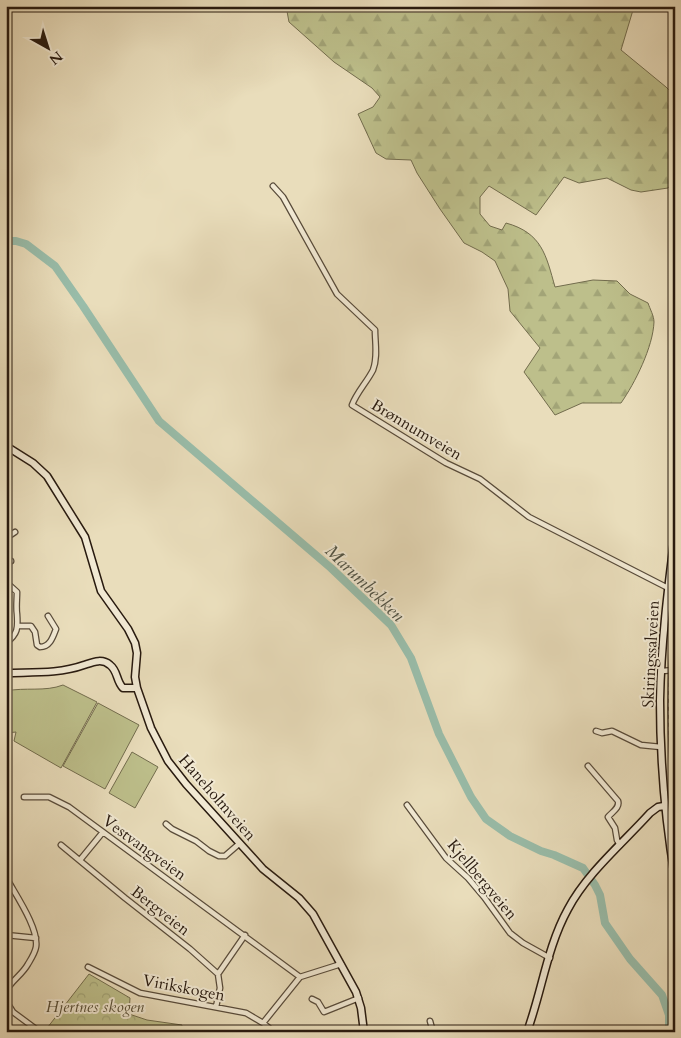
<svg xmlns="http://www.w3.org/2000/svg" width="681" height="1038" viewBox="0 0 681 1038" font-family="Cardo,serif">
<defs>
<pattern id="forest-firs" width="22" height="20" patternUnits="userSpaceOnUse" patternTransform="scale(1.25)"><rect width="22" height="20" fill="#bdbf8b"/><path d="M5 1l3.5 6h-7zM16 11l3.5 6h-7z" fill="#a2a477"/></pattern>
<pattern id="park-crowns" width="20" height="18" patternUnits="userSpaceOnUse" patternTransform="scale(1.25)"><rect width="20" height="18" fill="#bdbf8b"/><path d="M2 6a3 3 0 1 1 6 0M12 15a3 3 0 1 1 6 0" fill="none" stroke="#a2a477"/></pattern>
</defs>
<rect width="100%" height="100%" fill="#e9ddbb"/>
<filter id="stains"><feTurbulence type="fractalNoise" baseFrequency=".004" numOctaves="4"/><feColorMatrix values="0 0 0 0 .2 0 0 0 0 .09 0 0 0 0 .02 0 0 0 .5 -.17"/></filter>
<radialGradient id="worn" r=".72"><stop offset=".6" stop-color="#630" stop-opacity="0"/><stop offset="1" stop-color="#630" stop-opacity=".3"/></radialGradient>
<path fill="url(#forest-firs)" stroke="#726c4d" d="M286,6H629L633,10L621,50L666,87L675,96V180L668,188L641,192L631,190L607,178L579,183L564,177L536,215L489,186L480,197V214L490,226L502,230L506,223C542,233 546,255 555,287L593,280L617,281L630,294L648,303C650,309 654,316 654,322C653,347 635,383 621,403H582L555,415L524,372L540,348L510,311L508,289L495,261L482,252L464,243L440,209L417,173L411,160L386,159L376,153L358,114L373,107L380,97L372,88L334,62L289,22Z"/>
<path fill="url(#park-crowns)" stroke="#726c4d" d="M89,974L130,998L129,1014L147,1020L182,1025L181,1032H44Z"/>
<path fill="#bdbf8b" stroke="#726c4d" d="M63,685L97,702L61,768L14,741L16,732L6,733V691C25,687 45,692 63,685Z
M98,703L139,725L105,789L63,766Z
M132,752L158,767L135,808L109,793Z"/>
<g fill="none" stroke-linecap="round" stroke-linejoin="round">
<path stroke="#99bdaa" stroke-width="8" d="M6,241H16L26,244L55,266L83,306L159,421L331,568L391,625L411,658L439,734L471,797L486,819L510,836L541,851L554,855L583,868L595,885L600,895L605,923L630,959L662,995L669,1015V1025L674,1032"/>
<g stroke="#584b3a" stroke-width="7">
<path id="street" d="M273,186L283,197L337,294L375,330C375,343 378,357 373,370C367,382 357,392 352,405L446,463L480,479L529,517L668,588
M6,538L15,532
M6,562L11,561
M6,582L17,592C17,600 16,607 17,614C18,628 18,634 6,643
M19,626H31L35,632L37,645L40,647C50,647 53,637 56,629L48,616
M662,671L675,670
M596,731L602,733L612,731L641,745L661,747
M588,766L618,801C620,808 612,812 608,817L615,828L617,840L620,845
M24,797H49L69,807L300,977L263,1023
M407,805L446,858L468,878L484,897L510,933L523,943L550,958
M166,824L172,829L196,841L209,851L219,856H225L240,843
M61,845L125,898L190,949L218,974L220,988L216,1007
M80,860L103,832
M6,877C15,894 39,928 36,947C35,953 31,959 28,964C22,975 12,980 6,991
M6,935L36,938
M88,967L140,993L246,1013L263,1023L274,1032
M218,974L245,935
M300,977L341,964
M312,999L318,1002L324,1012L359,998
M6,1001L13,1012L40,1032
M430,1021L433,1032"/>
</g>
<g stroke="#281a0f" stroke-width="9">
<path id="secondary" d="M6,446L33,463L47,476L85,537L101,591L128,629L135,643L137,653L135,677L137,688L151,728L168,761L186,784L263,869L299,898L313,914L356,992L361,1008L364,1032
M675,533C668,588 661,644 660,700C660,760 665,819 675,878
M6,673C32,672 59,674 84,665C93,662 102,658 110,665C118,671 116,681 123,688H137
M527,1032C542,991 547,947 568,909C587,873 623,843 650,813L658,807L664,806"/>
</g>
<use href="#street" stroke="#f1e9d3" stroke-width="4.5"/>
<use href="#secondary" stroke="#f1e9d3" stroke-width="6"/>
<g stroke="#281a0f" stroke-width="3">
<path id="rail" d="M675,599C667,672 667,745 675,817"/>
</g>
<use href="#rail" stroke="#f1e9d3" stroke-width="1" stroke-dasharray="4" stroke-linecap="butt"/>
</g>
<g text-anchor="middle" stroke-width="4" stroke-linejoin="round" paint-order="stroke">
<g font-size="16" fill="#281a0f" stroke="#f1e9d3">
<text transform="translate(417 429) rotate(31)" y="6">Brønnumveien</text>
<text transform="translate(650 654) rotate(-87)" y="6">Skiringssalveien</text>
<text transform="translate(218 797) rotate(49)" y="6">Haneholmveien</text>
<text transform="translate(145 847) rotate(36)" y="6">Vestvangveien</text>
<text transform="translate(483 879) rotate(50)" y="6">Kjellbergveien</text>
<text transform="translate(161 910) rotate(38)" y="6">Bergveien</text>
<text transform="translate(184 987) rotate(11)" y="6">Virikskogen</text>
</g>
<g font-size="16" font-style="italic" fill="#554c34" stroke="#f1e9d3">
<text x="95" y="1012">Hjertnes skogen</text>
</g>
<g font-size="18" font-style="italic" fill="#505345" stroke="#f1e9d3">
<text transform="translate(365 583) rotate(44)" y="6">Marumbekken</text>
</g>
</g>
<rect width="681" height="1038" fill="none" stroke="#e9ddbb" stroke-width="25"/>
<rect x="8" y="8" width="666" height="1023" fill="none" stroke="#281a0f" stroke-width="2.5"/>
<rect x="12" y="12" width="656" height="1013" fill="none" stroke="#281a0f"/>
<g transform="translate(48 48) rotate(141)" stroke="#f1e9d3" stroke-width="4" paint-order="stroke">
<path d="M0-4L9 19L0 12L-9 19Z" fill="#281a0f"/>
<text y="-8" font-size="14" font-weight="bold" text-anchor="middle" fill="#281a0f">N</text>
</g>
<rect width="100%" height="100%" filter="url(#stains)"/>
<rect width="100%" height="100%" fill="url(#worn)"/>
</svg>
